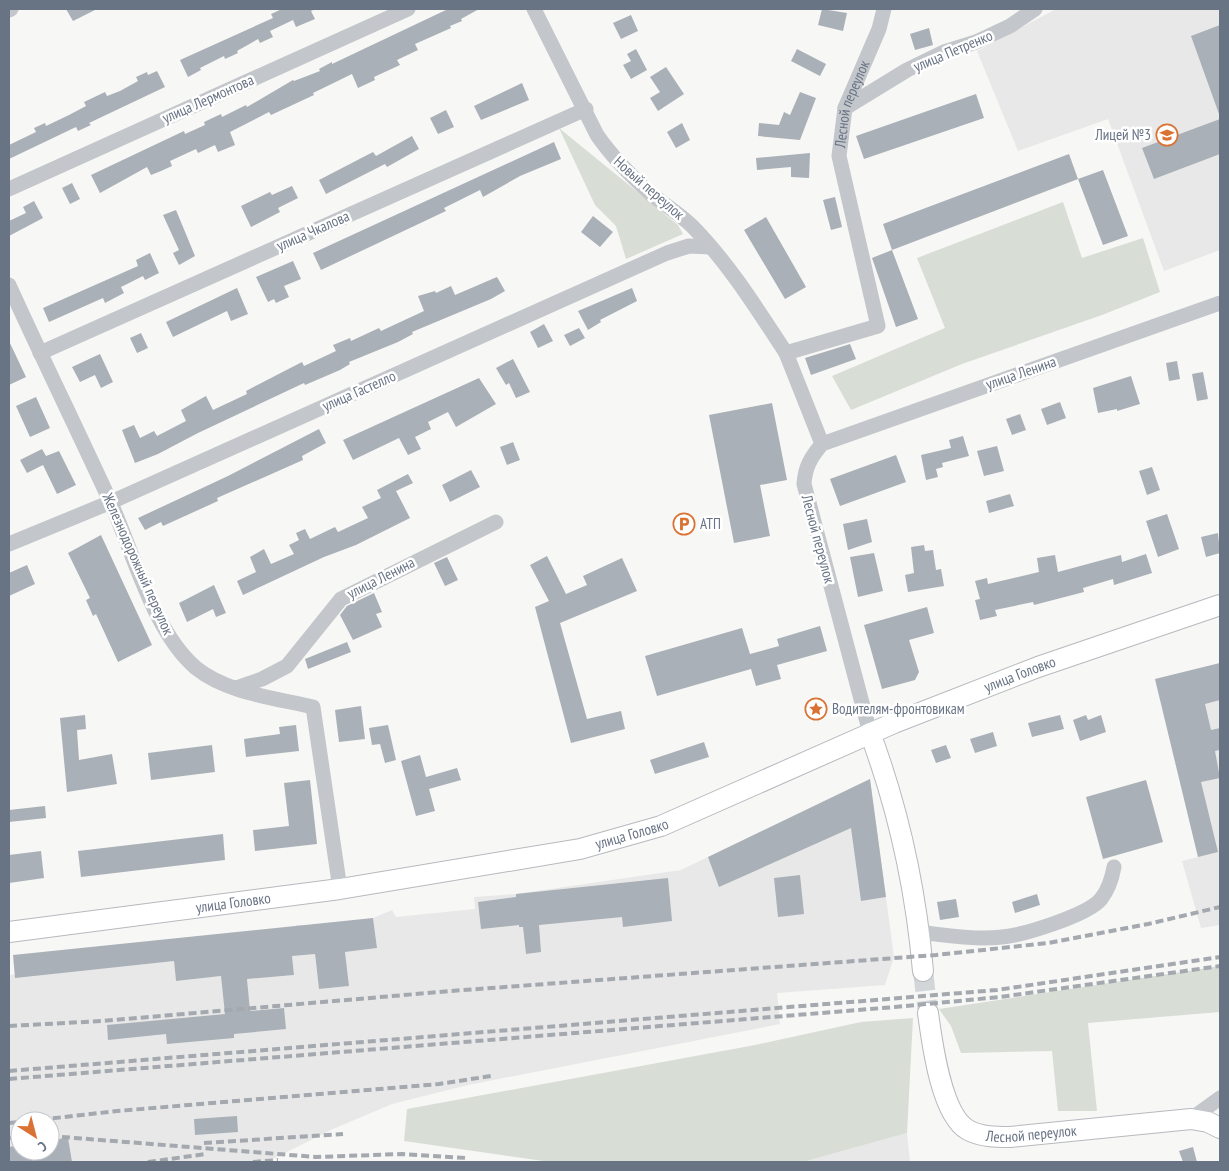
<svg xmlns="http://www.w3.org/2000/svg" width="1229" height="1171" viewBox="0 0 1229 1171" font-family="'PT Sans Narrow',sans-serif">
<rect width="100%" height="100%" fill="#f7f7f5"/>
<path fill="#e8e8e8" fill-rule="evenodd" d="M1056,9H1220V250L1164,271L1108,119L1018,151L977,51Z
M1220,663V925L1201,928L1182,861L1198,857L1155,679Z
M870,779L894,957L885,985L777,993L780,1024L468,1085L392,1104L333,1129L267,1162H9V975L174,961L176,981L221,976L248,996L247,979L294,975L292,956L299,955L296,925H311L319,989L349,986L345,952L377,948L373,918L392,910L396,917L475,909L474,897L516,894L681,870ZM20,1121H50V1151H20Z
M907,1133L910,1162H803L810,1160Z"/>
<path fill="#d8ded6" d="M559,128L678,225L683,234L626,259L616,226L595,205Z
M1063,202L1082,258L1143,238L1160,292L1102,315L962,364L851,410L832,376L945,328L917,258Z
M1220,966V1012L1088,1023L1097,1111H1058L1052,1051L961,1053L951,1026L939,1009Z
M913,1018L907,1133L803,1162H550L404,1141L407,1109L755,1045L861,1022Z"/>
<path fill="#aab0b7" d="M66,9H97L73,21Z
M282,9H316L311,11L315,19L296,27L293,20L270,31L273,37L260,43L258,39L237,51L238,53L225,59L224,56L200,68L201,70L188,77L180,60L273,18L271,14Z
M448,9H479L461,19L462,21L450,26L451,28L415,44L418,50L397,60L400,65L374,77L375,80L358,88L352,74L313,93L314,95L271,115L269,112L230,132L235,145L218,152L215,145L198,153L196,149L170,161L172,166L161,171L151,175L147,167L100,193L91,175L184,131L185,134L205,125L204,122L221,114L222,117L246,105L247,107L293,80L294,81L320,71L319,69L332,62V64Z
M822,9L847,13L843,31L818,25Z
M631,15L638,31L621,39L613,23Z
M1220,25V113L1219,114L1191,36Z
M929,28L933,45L915,50L910,34Z
M636,49L647,70L631,79L623,65L631,61L627,54Z
M797,49L826,64L820,76L791,61Z
M666,67L684,94L658,111L650,98L660,92L650,77Z
M157,71L165,87L89,123L91,125L78,131L76,127L9,159V145L36,132L34,128L45,123L46,126L69,115L86,106L84,102L105,92L107,96L120,91L138,81L136,77L147,72L148,75Z
M522,83L529,100L481,120L474,106Z
M800,92L816,98L800,140L758,136L759,123L779,125L784,112L790,115Z
M976,94L984,118L864,159L856,136Z
M446,110L454,127L438,134L430,118Z
M1220,119V154L1154,179L1142,148Z
M682,123L690,140L676,148L667,132Z
M412,136L419,149L387,167L385,164L326,194L319,180L373,152L376,156Z
M554,142L561,159L520,176L483,197L480,190L444,208L446,211L321,270L313,253Z
M810,153L809,178L791,177V167L757,170L756,158Z
M1069,154L1078,179L892,250L883,224Z
M1103,170L1128,236L1103,245L1078,179Z
M72,183L80,199L70,204L62,188Z
M292,186L298,198L278,208L280,212L251,227L241,206L270,192L272,195Z
M835,197L842,227L831,230L823,200Z
M34,201L43,218L9,236V221L26,213L23,207Z
M176,210L195,256L179,265L173,253L179,250L163,215Z
M593,216L613,232L600,247L581,232Z
M766,217L806,287L785,299L744,230Z
M892,250L918,319L896,327L872,258Z
M150,253L159,273L145,280L143,276L121,287L124,293L105,303L103,298L49,322L43,308L138,266L136,260Z
M293,261L301,279L284,286L289,297L276,303L274,299L268,302L256,277Z
M497,277L505,291L491,299L412,332L413,334L398,342L349,362L350,364L340,370L305,385L304,383L198,433L158,454L135,463L122,430L134,425L140,438L154,431L157,436L186,421L181,410L206,396L213,410L247,394L246,391L302,362L304,366L336,351L333,345L350,338L351,341L379,328L381,331L424,311L418,296L435,291L436,293L451,286L455,295Z
M237,288L248,314L231,321L227,311L173,337L166,322Z
M632,288L637,301L600,320L601,322L588,330L578,311Z
M544,324L553,341L538,348L530,332Z
M579,328L585,338L570,346L564,335Z
M141,333L148,348L137,353L130,338Z
M9,341L26,377L9,385Z
M850,344L856,359L811,375L805,358Z
M100,354L113,382L101,388L95,375L80,382L72,367Z
M513,359L530,392L516,398L509,383L506,385L496,368Z
M1177,361L1180,379L1169,381L1166,363Z
M1203,372L1208,399L1197,401L1192,374Z
M1131,376L1140,404L1117,411V409L1098,413L1093,388Z
M479,378L496,404L456,427L448,412L428,422L431,429L415,437L421,449L408,455L399,438L353,460L343,440Z
M36,397L50,428L30,437L16,406Z
M1060,402L1066,418L1047,425L1041,409Z
M772,403L787,480L760,485L770,536L734,543L709,415Z
M1020,414L1026,430L1012,435L1006,419Z
M319,429L326,443L302,456L303,460L217,498L218,501L163,526L161,522L145,530L138,518L228,476Z
M963,436L969,456L942,463L943,467L936,469L938,477L926,480L921,455L951,448L949,440Z
M513,442L520,460L507,465L500,447Z
M997,446L1004,471L984,476L977,451Z
M42,449L46,456L59,451L76,485L57,494L43,465L27,473L20,460Z
M896,455L906,482L840,506L830,479Z
M1152,467L1160,490L1147,495L1139,471Z
M471,470L480,487L450,502L442,485Z
M408,474L413,483L396,491L410,518L356,545L324,557L243,595L237,581L256,572L250,557L264,549L271,564L294,554L289,545L299,540L296,533L305,529L310,539L335,527L338,532L368,518L362,507L381,498L377,490Z
M1010,494L1014,506L989,513L986,501Z
M1167,514L1179,549L1158,557L1146,521Z
M867,519L872,542L848,550L843,524Z
M1218,533L1220,553L1206,557L1201,537Z
M101,535L152,645L118,662L96,614L93,616L86,600L90,598L68,553Z
M924,545L925,551L933,550L936,570L941,569L944,586L908,592L905,575L914,573L911,547Z
M874,553L883,591L858,597L850,557Z
M1146,554L1152,573L1114,585L1113,579L1083,588L1084,592L1034,605L1033,602L995,610L997,616L980,620L975,600L980,599L975,581L987,578L988,584L1039,572L1037,558L1055,555L1058,572L1121,555L1122,562Z
M547,556L566,594L587,585L583,576L622,558L637,591L560,623L587,719L621,711L625,729L571,743L535,607L549,601L530,565Z
M447,557L458,580L445,586L434,563Z
M27,565L35,584L9,596V573Z
M214,585L226,613L216,617L213,609L187,622L179,603Z
M374,593L382,612L376,614L382,627L353,640L340,615L347,606Z
M927,607L934,633L909,640L919,672L915,680L882,689L864,625Z
M820,626L827,651L777,665L781,679L756,686L751,669L657,696L645,656L742,628L750,654L779,646L777,639Z
M347,642L351,652L308,669L305,659Z
M1220,663V700L1205,704L1211,730L1220,728V750L1215,751L1220,778L1201,782L1218,852L1198,857L1155,679Z
M361,706L365,739L339,742L335,710Z
M85,715L86,729L77,730L79,760L112,754L117,784L67,792L60,718Z
M1060,715L1064,729L1032,737L1028,723Z
M1086,715L1088,720L1101,715L1106,732L1080,741L1073,720Z
M296,725L299,751L246,757L244,739L280,734L279,727Z
M388,725L396,760L385,763L380,744L372,745L369,728Z
M993,732L997,746L975,753L970,739Z
M704,742L709,757L655,774L650,760Z
M212,745L215,772L151,780L148,753Z
M946,745L951,758L936,763L931,750Z
M420,755L426,777L457,768L461,780L429,789L435,811L416,816L401,761Z
M870,779L886,897L861,901L851,828L719,887L708,857Z
M310,780L317,844L255,851L253,830L289,826L284,783Z
M1146,780L1163,842L1103,859L1086,797Z
M45,806L46,818L9,822V810Z
M223,834L225,860L81,877L78,851Z
M41,851L44,878L9,883V855Z
M800,875L804,914L778,917L774,878Z
M668,878L672,921L623,927L622,917L539,925L541,952L526,954L523,927H519V925L481,929L478,902L516,897V894Z
M1037,894L1040,905L1015,913L1012,902Z
M956,899L959,917L940,920L937,902Z
M373,918L377,948L345,952L349,986L319,989L315,954L292,956L294,975L247,979L250,1011L284,1008L286,1029L234,1034V1038L167,1044L166,1034L108,1040L107,1025L225,1014L221,976L176,981L174,961L15,978L13,955Z
M237,1116L238,1132L195,1135L194,1119Z
M68,1138L72,1162H9V1147L20,1145V1151H50V1140Z
M1193,1147L1197,1162H1183L1179,1151Z"/>
<g fill="none" stroke-linecap="round" stroke-linejoin="round">
<path stroke="#d3d6d9" stroke-width="20" stroke-dasharray="20 10" stroke-linecap="butt" d="M923,971L928,1013"/>
<g stroke="#b6b9be" stroke-width="22">
<g id="major">
<path d="M870,733C898,808 916,891 923,971"/>
<path id="s2" d="M9,932L340,889L580,849L661,826L894,723L1038,667L1220,605"/>
<path id="s3" d="M928,1013C932,1042 941,1115 968,1130C981,1137 996,1137 1010,1137L1191,1119L1208,1122L1220,1128"/>
</g>
</g>
<g stroke="#c3c6ca" stroke-width="15">
<path d="M534,9L597,135C613,158 631,176 651,194C665,205 681,215 693,227C730,265 757,309 786,353"/>
<path d="M9,10L11,9"/>
<path d="M845,108L907,70L944,52L976,42L1010,26L1035,9"/>
<path d="M9,189L408,9"/>
<path d="M9,285C42,358 77,429 110,501C133,551 153,632 196,668C227,693 275,698 313,707L340,889"/>
<path d="M40,353L586,109"/>
<path id="s1" d="M822,444L786,353L878,326L839,156L845,108L879,29L884,9"/>
<path d="M9,544L111,502L667,253L689,246L711,247"/>
<path d="M236,688L262,679L287,666L341,599L496,522"/>
<path d="M870,733L804,484C805,467 811,457 822,444L1220,303"/>
<path d="M917,932C945,935 974,940 1002,937C1024,935 1088,915 1101,899C1109,889 1112,878 1114,867"/>
<path d="M1191,1119L1220,1098"/>
</g>
<use href="#major" stroke="#fff" stroke-width="20"/>
<path stroke="#a4a8af" stroke-width="4" stroke-dasharray="8 4" stroke-linecap="butt" d="M9,1026L102,1021L451,991L936,955L1048,943L1148,924L1220,907
M9,1071L997,990L1220,957
M9,1079L895,1007L1000,997L1220,966
M29,1121L117,1111L439,1084L491,1076
M9,1123L20,1122
M50,1136L316,1157L402,1154L467,1158
M9,1138L20,1137
M204,1143L343,1134
M148,1162L206,1154
M253,1162L278,1160"/>
</g>
<defs>
<g id="school-ring" transform="scale(1.125)"><circle r="9.5" fill="#fff" stroke="#d97233" stroke-width="1.5"/><path d="M0-5L7-2L0 1L-7-2ZM-4 1L0 2.5L4 1V4Q0 6-4 4Z" fill="#d97233"/></g>
<g id="parking-ring" transform="scale(1.125)"><circle r="9.5" fill="#fff" stroke="#d97233" stroke-width="1.5"/><path d="M-3.5-5.5H1a3.5 3.5 0 0 1 0 7H-1V5.5H-3.5ZM-1-3.4V-.6H.8a1.4 1.4 0 0 0 0-2.8Z" fill="#d97233"/></g>
<g id="sight-ring" transform="scale(1.125)"><circle r="9.5" fill="#fff" stroke="#d97233" stroke-width="1.5"/><path d="M0-6L1.8-2.2L6-1.7L2.9 1.2L3.7 5.4L0 3.3L-3.7 5.4L-2.9 1.2L-6-1.7L-1.8-2.2Z" fill="#d97233"/></g>
</defs>
<g fill-rule="evenodd">
<use href="#school-ring" x="1167" y="135"/>
<use href="#parking-ring" x="684" y="524"/>
<use href="#sight-ring" x="816" y="709"/>
</g>
<g text-anchor="middle" stroke-width="5" stroke-linejoin="round" paint-order="stroke">
<g font-size="15" fill="#687384" stroke="#fff">
<text transform="translate(953 51) rotate(-23)" y="5">улица Петренко</text>
<text transform="translate(208 99) rotate(-24)" y="5">улица Лермонтова</text>
<text dy="5" stroke="none"><textPath href="#s1" startOffset="422">Лесной переулок</textPath></text>
<text transform="translate(649 188) rotate(41)" y="5">Новый переулок</text>
<text transform="translate(313 231) rotate(-24)" y="5">улица Чкалова</text>
<text transform="translate(1021 373) rotate(-19)" y="5">улица Ленина</text>
<text transform="translate(359 391) rotate(-24)" y="5">улица Гастелло</text>
<text transform="translate(818 539) rotate(75)" y="5">Лесной переулок</text>
<text transform="translate(138 564) rotate(66)" y="5">Железнодорожный переулок</text>
<text transform="translate(381 578) rotate(-27)" y="5">улица Ленина</text>
<text dy="5" stroke="none"><textPath href="#s2" startOffset="1051">улица Головко</textPath></text>
<text dy="5" stroke="none"><textPath href="#s2" startOffset="631">улица Головко</textPath></text>
<text dy="5" stroke="none"><textPath href="#s2" startOffset="226">улица Головко</textPath></text>
<text dy="5" stroke="none"><textPath href="#s3" startOffset="191">Лесной переулок</textPath></text>
</g>
<g font-size="15" fill="#687384" stroke="#fff" text-anchor="start">
<text x="1151" y="140" text-anchor="end">Лицей №3</text>
<text x="700" y="529">АТП</text>
<text x="832" y="714">Водителям-фронтовикам</text>
</g>
</g>
<rect width="1229" height="1171" fill="none" stroke="#687384" stroke-width="20"/>
<g transform="translate(35 1136) rotate(144)"><circle r="24" fill="#ffffff" stroke="#c3c7ce"/>
<path d="M0-4L9 19L0 12L-9 19Z" fill="#d97233"/>
<text y="-8" font-size="14" font-weight="bold" text-anchor="middle" fill="#687384">С</text>
</g>
</svg>
